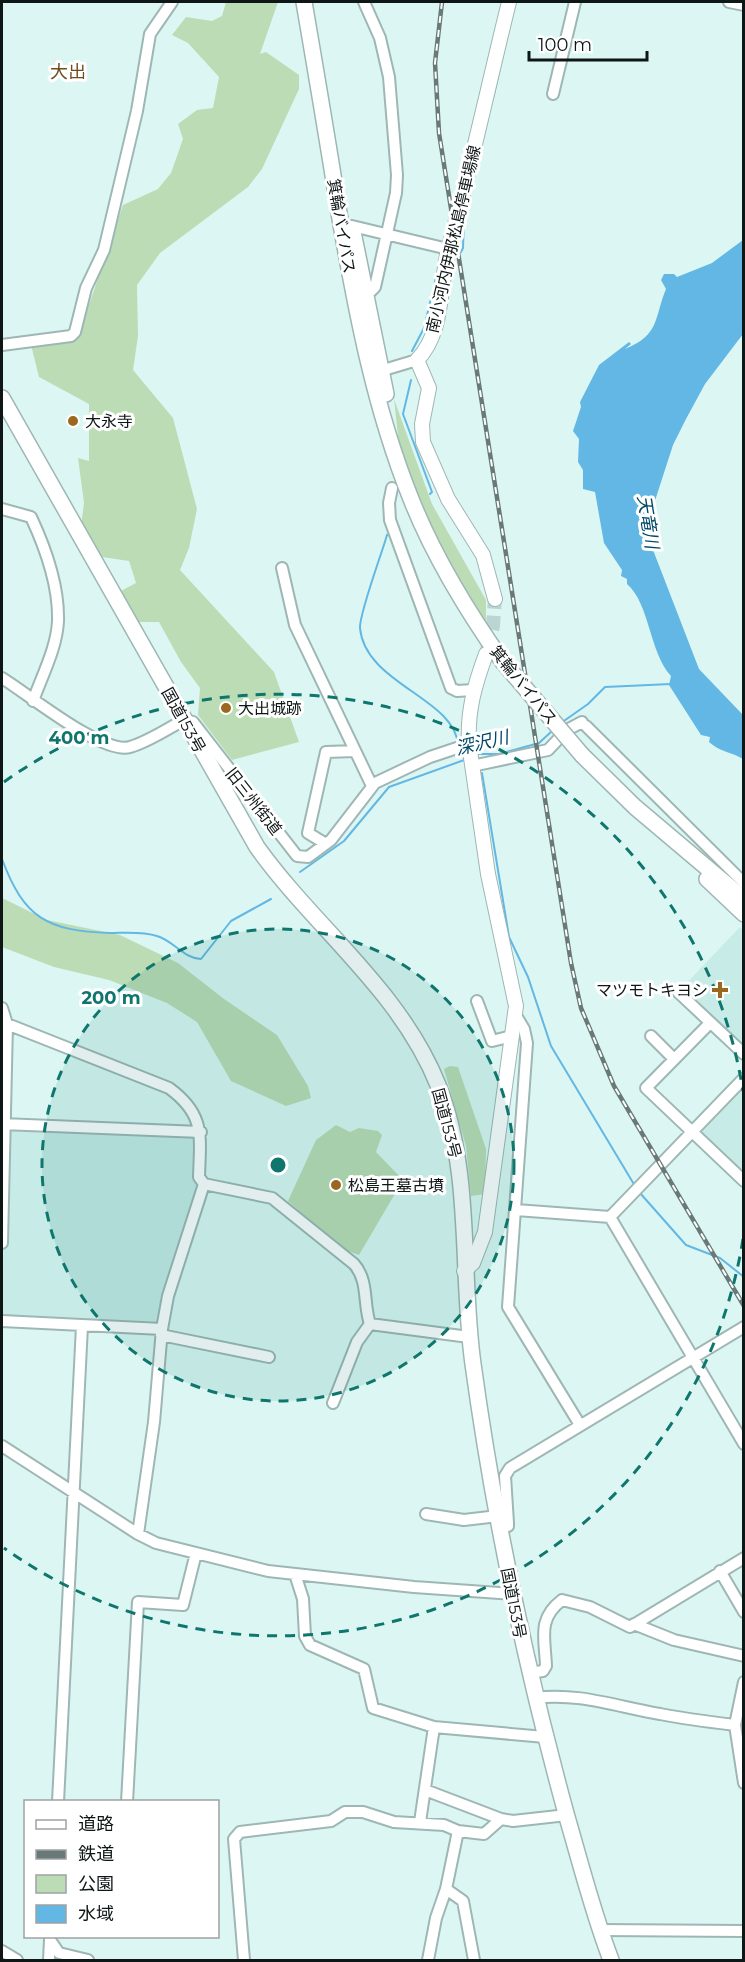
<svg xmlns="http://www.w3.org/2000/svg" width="745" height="1962" viewBox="0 0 745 1962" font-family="Montserrat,'Noto Sans JP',sans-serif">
<rect width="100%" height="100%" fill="#dcf7f3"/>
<path fill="#c7ebe7" d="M740,927L744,931L743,1054L678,992Z
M743,1078V1180L693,1132Z
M6,1124L201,1132L204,1184L162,1329L2,1321Z"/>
<path fill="#bcdcb5" d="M226,2H278L260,54L266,52L299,75V89L262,169L248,187L160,253L137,285L138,336L133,370L173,418L197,509L189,548L180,570L274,672L299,742L232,760L198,715L200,688L181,662L159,622H138L119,592L136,583L129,561L102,557L81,526L84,503L78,458L89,461V404L39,377L31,345L44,340H77L123,205L158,189L171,173L183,139L178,124L197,110L213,108L219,77L188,43L172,35L186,17L212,21L222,16Z
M394,399L432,504L486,600V628L422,515L400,455Z
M2,898L47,920L120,935L178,963L224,999L277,1035L308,1086L311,1098L286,1106L231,1081L197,1022L167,1003L109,980L54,967L2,947Z
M450,1066L458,1067L486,1149L485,1194L471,1196L466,1146L444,1069Z
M336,1125L350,1132L359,1128L378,1131L382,1135L376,1152L403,1180L359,1255L342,1249L288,1201L316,1140Z"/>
<path fill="#62b7e4" d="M743,240V334L705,384L686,419L673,445L651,513L643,524L699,669L743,715V759C732,752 720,752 709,742L710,737L701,735L669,685L671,676C649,652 650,604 627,584V579L621,576L622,570L604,543L595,492L583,489V470L578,462L579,439L573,431L581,407L580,402L599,365L629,342L631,344L625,349C660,335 654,318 666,289L661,280L664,274H674L677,277L712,263Z"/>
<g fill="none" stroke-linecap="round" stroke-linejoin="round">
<path stroke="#62b7e4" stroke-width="2" d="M493,98L506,42
M454,253L461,252L463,248L464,217
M412,351L424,328L437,273
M411,380L403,414L432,492L430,494
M391,533L387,535C382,553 359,614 360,628C365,684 455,698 458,745
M561,723L588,704L605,687L671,684
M477,754H499L539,743L552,731
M482,773L509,937L528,977L551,1046L635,1186
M2,859C24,918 47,931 110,933C125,933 142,931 157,936C174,941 183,958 201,959L231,921L271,899
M300,872L344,841L389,787L467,759
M640,1193L686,1245L720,1258L744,1277"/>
<path stroke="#bdd5d2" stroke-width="14" stroke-dasharray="14 7" stroke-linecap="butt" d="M487,650L493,626L495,599"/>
<g stroke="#9eb7b4" stroke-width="14">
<path id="minor" d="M364,2L380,38L389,77L397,175L396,193L375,287L371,291
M729,2L744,5
M553,94L575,2
M352,226L448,249
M2,345L71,336L75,332L86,288L104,250L137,111L150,34L172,2
M377,372L417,360
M392,488L389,503L390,520L451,688L457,691L473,690
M2,509L31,517C45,547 59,587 58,621C57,647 42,676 33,701
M282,568L295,625L372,786
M2,678C27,693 102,755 130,747C148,742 167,729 184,720L193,722L297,856L308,857L331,840L375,783L430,757L469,744
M586,726L744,883
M472,766L548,750L567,730L582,722
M326,844L308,833L326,752L355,751
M678,992L744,1054
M477,1001L492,1041L512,1036
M2,1008L7,1024L2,1243
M515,1014L524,1029L527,1043L508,1307L580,1425
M2,1022L169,1088C206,1115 200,1137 199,1177L204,1184L272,1198L354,1264C369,1281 363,1304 370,1324L469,1337
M710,1023L646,1088L744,1181
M651,1036L673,1058
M2,1124L201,1132
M516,1210L610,1217L744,1444
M610,1217L744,1078
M2,1321L162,1329
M161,1335L269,1357
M333,1403L357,1342L370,1324
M2,1446L138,1534L156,1543L268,1571L414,1587L512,1594
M426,1514L464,1520L498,1516
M501,1529L508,1526V1523L505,1476L510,1468L744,1327
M138,1534L154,1422L162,1329L168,1296L204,1184
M720,1571L744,1612
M295,1574L303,1599L305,1636L310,1645L364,1669L373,1708L434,1727L545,1737
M634,1624L674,1640L744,1656
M529,1673L543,1671L546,1666C545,1638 537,1619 562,1600L590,1607L630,1627L744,1558
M744,1682L735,1725L744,1783
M535,1698C578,1692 618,1707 660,1714C685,1719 710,1722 735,1725
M425,1790L501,1819L513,1821L567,1815
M58,1802L82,1326
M127,1802L138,1602L183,1605L196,1553
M420,1822L434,1727
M458,1831L484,1834L501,1819
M599,1930L744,1931
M50,1940L59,1953L88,1960
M2,1951L17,1960
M49,1960L50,1940
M244,1960L234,1839L240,1832L331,1821L345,1812H363L394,1822L444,1825L458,1831L446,1889L463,1901L474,1960
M428,1960L436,1918L446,1889"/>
</g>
<g stroke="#9eb7b4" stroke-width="16">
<path id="major" d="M495,599L483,555L448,499L423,442L422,424L429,388L417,360C445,332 439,283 449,247C471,166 489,83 509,2
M464,1271L473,1263L485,1232L516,1006L488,874L469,744C467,711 475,684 486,654"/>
</g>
<g stroke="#9eb7b4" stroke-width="18">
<path id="highway" d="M304,2C316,72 328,142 339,213C356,310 374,407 411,499C434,557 467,611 503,662
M353,232L386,394
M2,398L257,847C315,928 400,990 438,1085C473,1173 460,1271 473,1364C494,1517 526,1668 567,1817C581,1865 593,1913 611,1960
M582,755L635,807L744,899
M707,879L744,914"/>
</g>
<use href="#minor" stroke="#fff" stroke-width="10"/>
<use href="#major" stroke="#fff" stroke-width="14"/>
<use href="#highway" stroke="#fff" stroke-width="15"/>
<g stroke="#687977" stroke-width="4.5">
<path id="rail" d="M442,2L435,63L439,133L571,963L581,1008L614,1086L744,1306"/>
</g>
<use href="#rail" stroke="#fff" stroke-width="2" stroke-dasharray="7" stroke-linecap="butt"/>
<g stroke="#9eb7b4" stroke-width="18" stroke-linecap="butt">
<path id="highway-bridge" d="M503,662L582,755"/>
</g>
<use href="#highway-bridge" stroke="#fff" stroke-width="15"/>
</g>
<circle cx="278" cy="1165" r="236" fill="#0f766e" fill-opacity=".12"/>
<g fill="none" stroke="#0f766e" stroke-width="3" stroke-dasharray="10 8">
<circle cx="278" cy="1165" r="236"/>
<path d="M743 1239A471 471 0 0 1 4 1548M4 782A471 471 0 0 1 743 1091"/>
</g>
<g fill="#9c671f" stroke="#fff" stroke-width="2">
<circle cx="73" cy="421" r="6"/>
<circle cx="226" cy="708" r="6"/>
<path d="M717 981h6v6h6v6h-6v6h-6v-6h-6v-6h6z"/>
<circle cx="336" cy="1185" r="6"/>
</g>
<g text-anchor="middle" stroke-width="6" stroke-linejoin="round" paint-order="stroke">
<g font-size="16" fill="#0e1716" stroke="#fff">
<text transform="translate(342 226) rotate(80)" y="6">箕輪バイパス</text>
<text transform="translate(453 239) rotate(-77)" y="6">南小河内伊那松島停車場線</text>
<text transform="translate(524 685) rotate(51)" y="6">箕輪バイパス</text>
<text transform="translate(184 720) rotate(61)" y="6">国道153号</text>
<text transform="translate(254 801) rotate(52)" y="6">旧三州街道</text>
<text transform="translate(447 1123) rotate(75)" y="6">国道153号</text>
<text transform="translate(514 1603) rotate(79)" y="6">国道153号</text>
</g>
<g font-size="16" fill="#0e1716" stroke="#fff" text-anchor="start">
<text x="85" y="427">大永寺</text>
<text x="238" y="714">大出城跡</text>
<text x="708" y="996" text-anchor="end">マツモトキヨシ</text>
<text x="348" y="1191">松島王墓古墳</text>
</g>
<g font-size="18" fill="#714c1d" stroke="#fff">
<text x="68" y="78">大出</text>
</g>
<g font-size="18" font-style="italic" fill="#004866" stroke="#fff">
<text transform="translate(648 522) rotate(81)" y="6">天竜川</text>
<text transform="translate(482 743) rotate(-13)" y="6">深沢川</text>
</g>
</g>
<circle cx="278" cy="1165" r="9" fill="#0f766e" stroke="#fff" stroke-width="3"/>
<g font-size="18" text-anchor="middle" font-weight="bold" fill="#0f766e" stroke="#fff" stroke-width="6" stroke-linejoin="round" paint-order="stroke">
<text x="79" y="744">400 m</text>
<text x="111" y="1004">200 m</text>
</g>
<rect width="745" height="1962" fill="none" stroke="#0e1716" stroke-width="6"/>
<rect x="24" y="1800" width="195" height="138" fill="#ffffff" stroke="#9fa2a2" stroke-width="1.5"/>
<rect x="36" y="1820" width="30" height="9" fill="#ffffff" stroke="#9fa2a2" stroke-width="1.5"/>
<text x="78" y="1830" font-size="18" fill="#0e1716">道路</text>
<rect x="36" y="1850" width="30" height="9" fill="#687977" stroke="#9fa2a2" stroke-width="1.5"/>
<text x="78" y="1860" font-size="18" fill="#0e1716">鉄道</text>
<rect x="36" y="1875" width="30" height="18" fill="#bcdcb5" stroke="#9fa2a2" stroke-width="1.5"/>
<text x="78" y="1890" font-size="18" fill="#0e1716">公園</text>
<rect x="36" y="1905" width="30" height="18" fill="#62b7e4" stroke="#9fa2a2" stroke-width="1.5"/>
<text x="78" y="1920" font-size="18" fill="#0e1716">水域</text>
<path d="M529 51v9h118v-9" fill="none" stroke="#0e1716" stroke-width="3"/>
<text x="538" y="51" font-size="18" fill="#0e1716" stroke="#ffffff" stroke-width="4.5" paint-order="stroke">100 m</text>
</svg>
